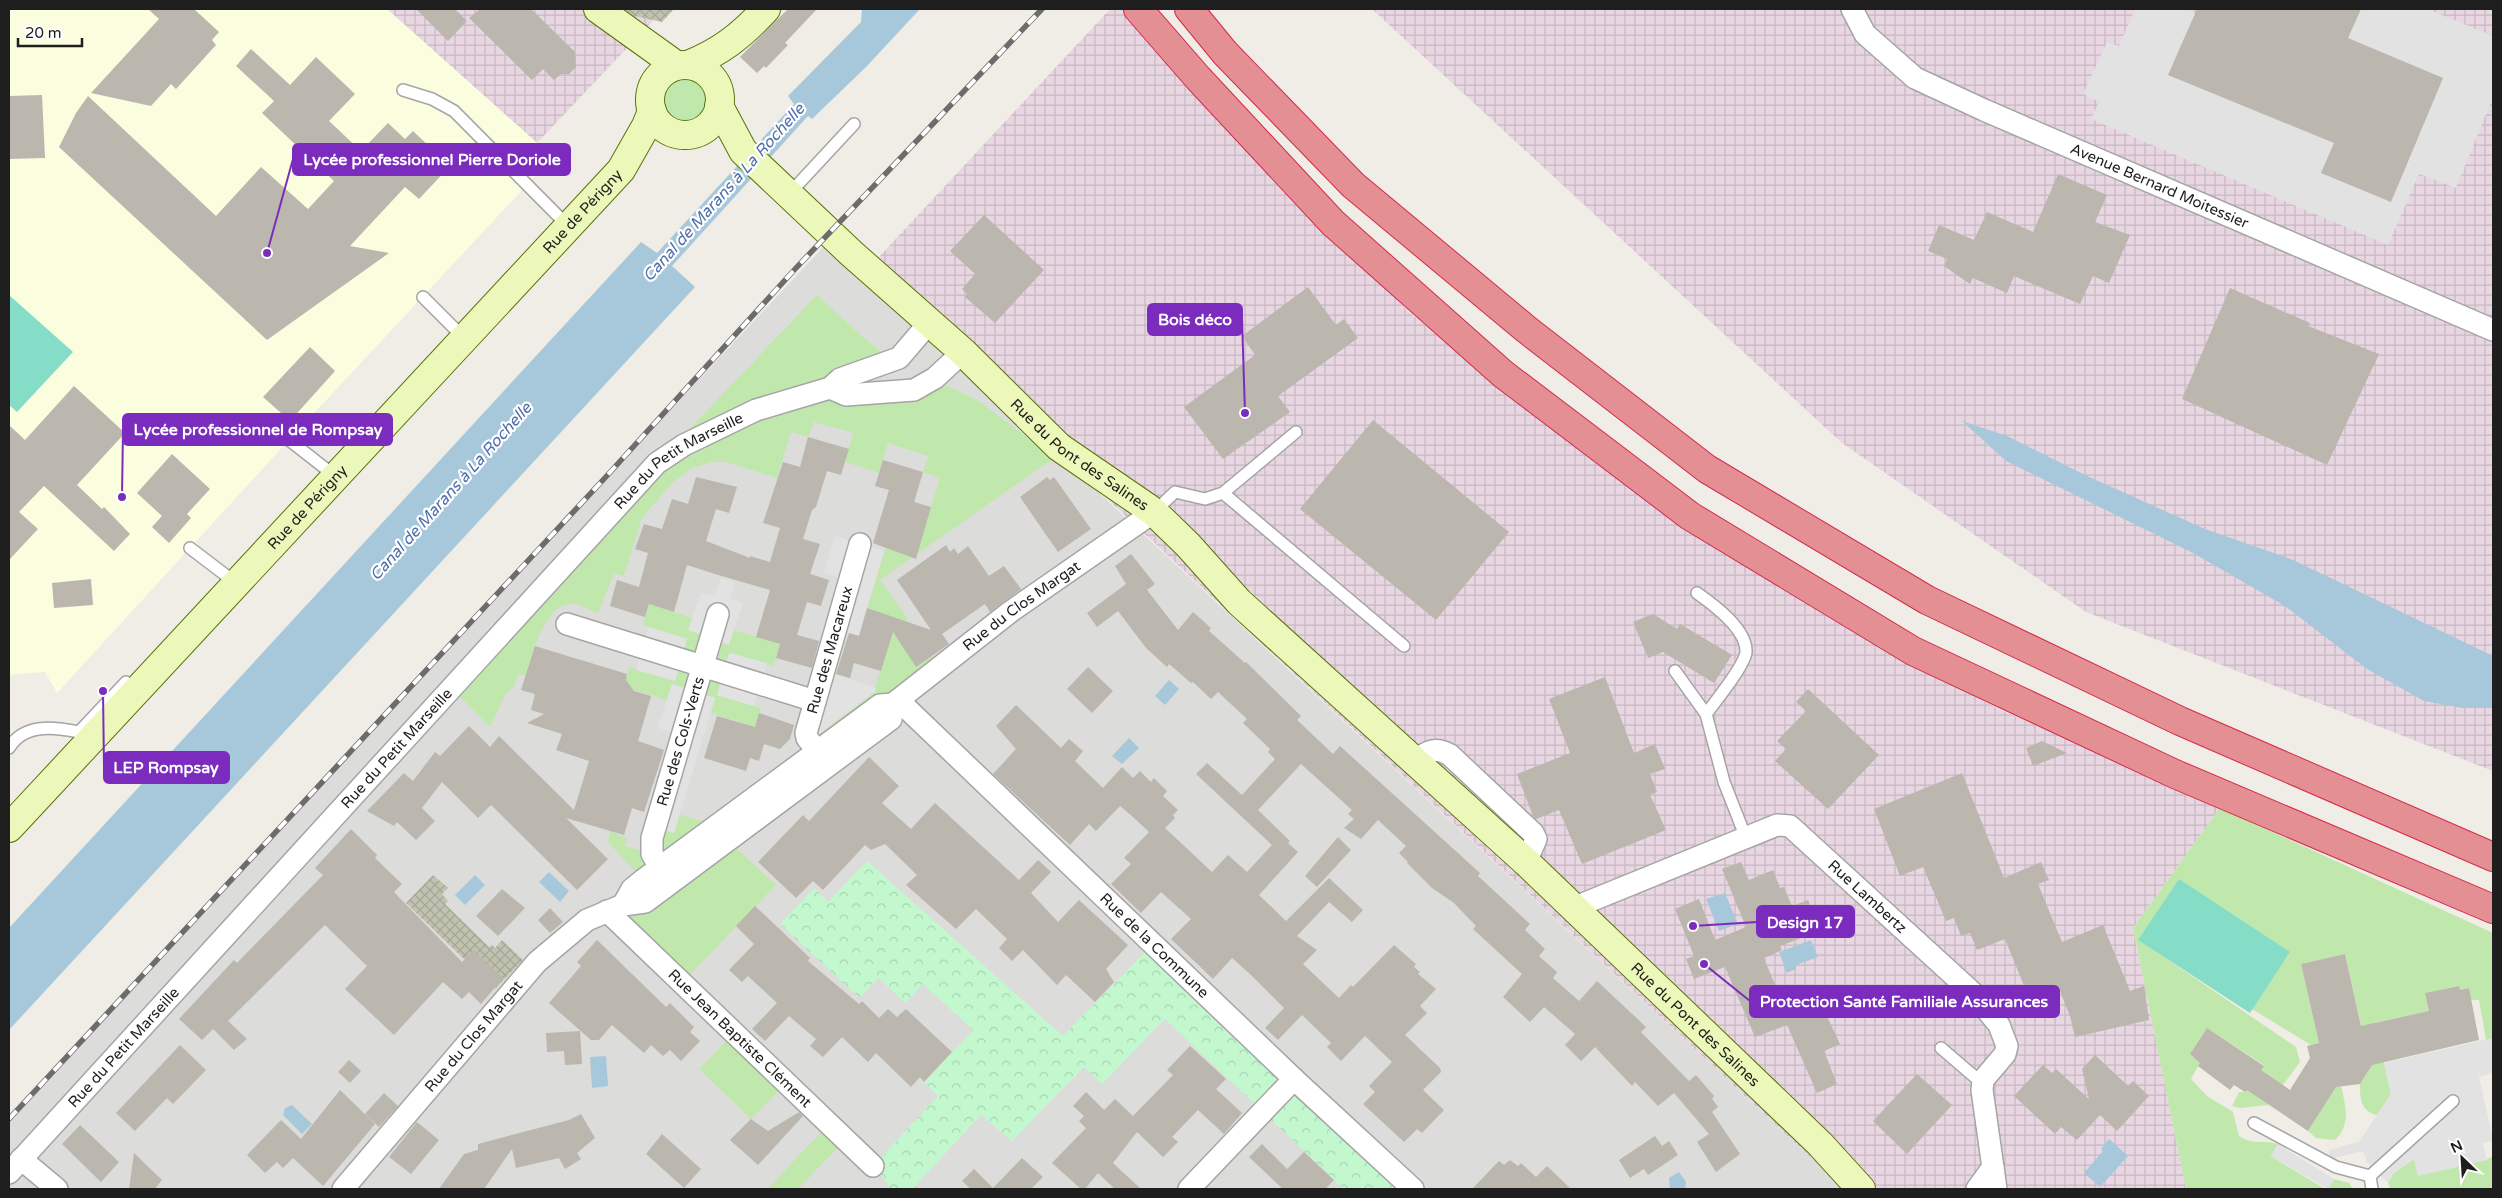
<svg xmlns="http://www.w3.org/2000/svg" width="2502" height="1198" viewBox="0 0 2502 1198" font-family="'Varela Round',sans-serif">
<defs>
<pattern id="industrial-grid" width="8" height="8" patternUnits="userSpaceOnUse" patternTransform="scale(1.25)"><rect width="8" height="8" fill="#e8d7e2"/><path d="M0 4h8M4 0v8" fill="none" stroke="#c7b8c1"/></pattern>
<pattern id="construction-cross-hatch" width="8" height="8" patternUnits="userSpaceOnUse" patternTransform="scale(1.25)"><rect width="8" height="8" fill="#c1c3b0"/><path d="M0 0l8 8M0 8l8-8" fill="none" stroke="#a5a797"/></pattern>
<pattern id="park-crowns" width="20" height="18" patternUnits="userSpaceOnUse" patternTransform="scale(1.25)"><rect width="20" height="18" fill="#c3f8cf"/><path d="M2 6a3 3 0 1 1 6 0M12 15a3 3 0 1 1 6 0" fill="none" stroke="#a7d4b1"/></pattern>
</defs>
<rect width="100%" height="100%" fill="#efede5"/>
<path fill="#dcdcdb" d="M831,239L1053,450L1844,1189H9V1114Z"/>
<path fill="url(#industrial-grid)" d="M387,9H664L537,143Z
M1110,9H1127L1186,86L1410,313L1598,465L1783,589L1915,666L2001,710L2220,808L2133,928L2186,1189H1844L865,272Z
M1372,9H2493V771L2086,612L1842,443Z"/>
<path fill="#fafedf" d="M9,9H387L553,157L289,440L57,693L45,672L9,675Z"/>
<path fill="url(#construction-cross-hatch)" d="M625,9H674L662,22L631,15Z
M433,875L448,888L442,894L448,901L445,904L489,947L492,945L495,948L502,940L523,960L495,989L406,903Z"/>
<path fill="#c1e8ac" d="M657 98a27 27 0 1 1 54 0a27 27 0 1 1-54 0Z
M817,295L865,339L887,356L830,388L942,383L979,401L1054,458L880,580L908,619L904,623L942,666L729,841L776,885L682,983L607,911L643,880L608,842L610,831L627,838L624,846L652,853L654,827L674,833L680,815L718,825L817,752L807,738L876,691L875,687L897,619L867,608L886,547L921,539L940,478L923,472L928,456L888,443L879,473L845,462L853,433L814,422L808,437L791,432L777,478L726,462H712L692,468L672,483L642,518L624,576L614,573L598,613C589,610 576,602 568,604C544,607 531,657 526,676L518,674L514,687L506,693L490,727L451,688L657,463Z
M649,604L692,618L689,630L705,637L701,649L690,654L683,653L687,639L643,625Z
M734,630L780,644L773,666L730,653L725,667L716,658L717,641L729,644Z
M629,667L675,681L679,670L685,671L689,681L687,689L672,685L667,700L624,687Z
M721,681L717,695L761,708L755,727L711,713L715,698L701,694L707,682Z
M2220,808L2493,933V1038L2486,1040L2479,1000H2471L2469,988L2460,990L2458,986L2426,993L2429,1011L2374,1023L2363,1033L2345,954L2301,964L2319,1043L2311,1045L2252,1009L2290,952L2139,940L2296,1047L2300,1062L2268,1105L2240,1108L2232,1106L2239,1092H2245L2264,1065L2207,1028L2190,1054L2200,1063L2191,1079L2207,1096L2233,1112L2239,1136C2255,1146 2260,1139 2278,1144L2271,1156L2325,1189H2186L2133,928Z
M734,1033L786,1083L751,1119L699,1069Z
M2383,1059L2391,1094L2377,1115C2361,1111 2360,1100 2360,1084L2370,1068L2369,1062Z
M2340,1080C2344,1103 2353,1122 2335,1140L2316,1138L2308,1131Z
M829,1124L845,1140L798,1189H767Z
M2493,1156V1189H2390L2388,1183L2393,1174L2414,1159L2418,1175L2486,1160Z
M2334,1179L2349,1183L2353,1189H2328Z"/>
<path fill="url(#park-crowns)" d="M867,861L1063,1036L1153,944L1413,1189H1344L1165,1019L1102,1084L1084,1067L1012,1141L981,1115L915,1186L918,1189H890L887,1182L873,1166L938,1096L924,1082L973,1030L923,984L905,1003L879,978L859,998L780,924L814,888L828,902Z"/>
<path fill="#85dcc7" d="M9,295L73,352L17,412L9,405Z
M2179,879L2290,952L2250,1013L2138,940Z"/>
<path fill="#e2e2e2" d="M2135,9H2184L2195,13L2314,116L2391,202L2443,78L2347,40L2361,9H2427L2493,36V97L2456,188L2419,174L2388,245L2091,119L2099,102L2083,94L2107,42L2119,46Z
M835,536L884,551L859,636L835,629L849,581L824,573Z
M721,578L735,582L730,599L743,603L729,645L688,630L701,593L714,596Z
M649,627L687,639L675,681L636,670Z
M729,653L767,663L753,706L717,695Z
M823,671L875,687L876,691L818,735L806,733Z
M672,684L715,698L674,833L654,827L682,735L658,728Z
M2493,1038V1073L2479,1077L2493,1140L2483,1143L2487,1160L2418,1176L2414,1159L2393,1174L2388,1183L2367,1162L2363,1151L2330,1159L2329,1150L2359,1142L2391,1094L2384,1063Z
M2278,1144L2334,1179L2328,1189L2271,1156Z"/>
<path fill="#a7c8db" d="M862,9H920L866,67L812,119L808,116L672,266L695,287L9,1030V928L641,242L657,253L794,104L788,96L861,22Z
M1962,421L2007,436L2087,476L2205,529L2291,559L2493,656V708H2462L2424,701L2367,669L2285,606L2193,553L2006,461Z
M1169,680L1179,689L1165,705L1155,696Z
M1129,738L1139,748L1122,764L1112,756Z
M549,872L569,891L560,902L539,882Z
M475,875L485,885L465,905L455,895Z
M1725,893L1738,924L1719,931L1706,899Z
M1811,940L1818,957L1796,965V969L1787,973L1779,952Z
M606,1056L608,1086L592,1088L590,1057Z
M292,1105L312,1124L302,1134L283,1115L285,1108Z
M2109,1139L2128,1156L2100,1187L2084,1173L2103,1151L2101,1149Z
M1679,1172L1686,1182L1685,1189H1670L1669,1178Z"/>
<path fill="#bbb6ae" d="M148,9H194L219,32L212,40L216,45L176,89L171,84L151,106L91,93L159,19Z
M416,9H455L467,21L448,41Z
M480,9H531L575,52L576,67L569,74H561L554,80L543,69L532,80L469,18Z
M788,9H817L785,43L788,45L766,68L764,66L757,73L740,57Z
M2197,9H2361L2348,38L2443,78L2391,202L2321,173L2334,143L2168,75Z
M251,49L290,85L316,57L355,94L329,121L361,151L388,123L405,139L413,131L450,166L419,199L405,187L350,246L389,253L267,340L59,147L76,113L88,96L216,216L261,167L308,209L334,181L262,113L274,101L236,66Z
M42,95L45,158L9,159V96Z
M2058,174L2107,195L2095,222L2130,235L2109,283L2093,276L2080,304L2014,276L2007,293L1973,278L1970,284L1944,266L1947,259L1928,251L1939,225L1974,240L1987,212L2033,232Z
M984,215L1044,270L995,323L965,297L967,294L962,289L975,274L950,251Z
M1308,287L1336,325L1344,319L1358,338L1278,396L1290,412L1223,459L1184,407L1255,355L1242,336Z
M2230,288L2310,323L2308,326L2379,354L2327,465L2182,399Z
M310,347L335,371L290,421L263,397Z
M74,386L125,433L77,485L102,509L104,507L130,534L114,551L44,486L19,512L38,529L9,560V425L25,440Z
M1373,420L1509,532L1436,620L1300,509Z
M808,437L849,449L841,475L827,471L816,507L812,510L803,539L820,544L810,574L829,580L821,606L807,602L797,635L819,641L812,668L776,658L780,644L756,637L770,590L715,574L687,565L674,612L649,604L645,617L610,606L617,580L639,587L648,553L635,549L644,524L662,529L672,499L688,504L696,477L737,487L729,513L716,509L706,541L750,558V556L770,562L780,528L763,523L783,462L800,467Z
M172,454L210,489L187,514L191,518L169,543L152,527L162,516L137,493Z
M883,460L923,472L914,502L931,507L916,559L873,543L889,490L875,486Z
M1047,477L1050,480L1054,477L1091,529L1058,552L1020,497Z
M946,545L950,552L954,548L958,554L968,546L989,576L1004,566L1021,589L990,612L985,604L942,634L949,644L916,667L893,632L881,671L854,663L850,678L836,674L849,633L859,636L867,608L931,630L897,580Z
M1131,554L1155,584L1147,590L1178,630L1193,612L1211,628L1209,631L1245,663L1246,662L1301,716L1297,720L1333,754L1340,746L1480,873L1478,876L1530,924L1525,930L1545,949L1539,956L1557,972L1553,978L1579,1001L1597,981L1646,1027L1641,1032L1689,1081L1696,1075L1714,1096L1712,1099L1718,1107L1712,1112L1740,1154L1716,1172L1697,1142L1709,1134L1674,1093L1658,1106L1635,1082L1632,1086L1595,1047L1581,1061L1565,1045L1575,1034L1544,1007L1530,1022L1503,997L1522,974L1473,929L1476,926L1454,903L1432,888L1407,863L1408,862L1399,853L1406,846L1378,820L1361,839L1344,828L1354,819L1348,814L1352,810L1301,764L1258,810L1290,841L1288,843L1298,852L1259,895L1286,921L1329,878L1363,910L1352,922L1329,902L1297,936L1317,950L1303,964L1339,998L1351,985L1353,987L1394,945L1416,964L1414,967L1420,972L1418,974L1436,989L1420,1006L1427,1013L1405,1035L1440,1068L1441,1072L1423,1090L1444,1110L1422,1133L1417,1129L1404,1142L1363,1104L1375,1092L1369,1086L1392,1062L1365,1036L1341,1061L1327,1047L1331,1043L1302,1015L1278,1040L1265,1028L1284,1008L1251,975L1232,958L1213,979L1171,939L1191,919L1161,892L1141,913L1111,884L1131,864L1124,858L1149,832L1132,816L1120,806L1096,831L1089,824L1070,845L993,774L1016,749L996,726L1016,705L1061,748L1069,739L1083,751L1075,761L1103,788L1122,767L1133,778L1140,771L1151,782L1154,778L1167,791L1163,796L1178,810L1173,815L1175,818L1165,828L1212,872L1228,855L1247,872L1272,845L1196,774L1207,763L1242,795L1275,759L1268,752L1270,749L1243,723L1247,719L1218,692L1211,699L1193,682L1191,683L1169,664L1167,667L1146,648L1118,611L1097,627L1087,613L1126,584L1115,566Z
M91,579L93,605L54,608L52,583Z
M1653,614L1677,629L1680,624L1732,655L1714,683L1663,652L1648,658L1633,622Z
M535,646L627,674L626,680L634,691L651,696L638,741L664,750L644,812L632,808L624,835L566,818L608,859L577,890L491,805L478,818L442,782L422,808L435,821L416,840L397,822L394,826L367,811L404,773L413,781L435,752L440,756L469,726L490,747L499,736L574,810L589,761L556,750L562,734L527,723L544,714L531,710L535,694L521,690Z
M1088,667L1113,691L1092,713L1067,689Z
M1605,677L1634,753L1655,744L1665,769L1650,774L1657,792L1650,795L1666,830L1582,864L1559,810L1536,819L1533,816L1517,774L1570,753L1549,699Z
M1808,689L1879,755L1828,809L1775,761L1786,749L1777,741L1806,711L1796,702Z
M759,713L794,725L790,739L780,749L764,744L759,761L750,758L746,771L704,758L717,716L755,727Z
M2042,741L2067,753L2033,766L2026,748Z
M869,757L899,786L882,803L911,829L935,803L1019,880L1038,860L1051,872L1031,893L1058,922L1079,900L1128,945L1106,969L1114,982L1095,1002L1066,975L1057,985L1023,950L1012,961L999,948L1007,939L976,909L956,929L906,885L917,875L885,844L871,850L865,845L823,890L813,881L796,898L758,862L803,815L809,821Z
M1962,773L2004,878L2041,862L2049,880L2038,884L2062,942L2103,925L2130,991L2144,986L2149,1020L2075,1037L2070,1016L2060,991L2031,1003L2005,939L1977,950L1970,933L1961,936L1954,918L1946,921L1923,867L1900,876L1874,809Z
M351,829L377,855L375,858L402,884L394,892L462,962L474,950L503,978L481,1004L469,992L462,999L443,982L394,1035L345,989L367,966L325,925L228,1021L247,1039L234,1050L213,1029L202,1040L179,1019L234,960L237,963L323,875L315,868Z
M1338,837L1351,850L1317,887L1305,876Z
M1741,862L1749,880L1773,870L1780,888L1784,887L1792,906L1808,900L1820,931L1780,946L1782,950L1764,958L1788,1017L1813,1006L1816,1013L1824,1010L1840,1044L1824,1051L1837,1084L1817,1093L1787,1025L1755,1037L1725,967L1694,979L1686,959L1694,956L1675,909L1699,899L1715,940L1746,927L1722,869Z
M502,889L525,908L498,936L476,916Z
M755,906L810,958L808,961L859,1004L862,1001L879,1018L888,1009L897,1017L906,1009L952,1052L924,1082L920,1077L911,1087L876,1053L868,1062L842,1037L823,1057L810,1046L816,1039L789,1016L765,1041L752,1029L777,1003L748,976L742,982L729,970L754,944L736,926Z
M550,908L563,922L550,933L538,920Z
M597,940L666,1007L670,1003L694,1027L690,1032L700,1041L681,1061L670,1050L663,1056L651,1045L644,1053L612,1025L599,1040H591L549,1003L581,966L577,962Z
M2345,954L2361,1026L2429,1011L2425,993L2459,986L2460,990L2469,988L2479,1040L2372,1065L2360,1084L2336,1087L2308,1131L2247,1090L2245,1092L2234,1085L2230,1090L2198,1066L2200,1063L2190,1054L2207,1028L2264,1066L2261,1070L2290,1090L2310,1058L2307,1046L2319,1043L2301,964Z
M580,1031L582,1064L565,1065L564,1051L547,1052L546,1033Z
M180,1045L206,1070L173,1104L167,1098L135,1131L116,1113Z
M1190,1046L1226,1079L1216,1089L1242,1113L1224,1134L1198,1110L1172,1137L1178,1142L1163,1157L1137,1132L1113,1163L1141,1189H1115L1098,1173L1085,1189H1081L1052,1163L1086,1128L1079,1121L1084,1116L1073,1106L1086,1092L1104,1110L1115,1099L1133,1116L1173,1075L1167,1070Z
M2095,1055L2128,1086L2133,1081L2149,1096L2117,1131L2100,1115L2077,1140L2061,1127L2055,1134L2014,1096L2043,1065L2052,1073L2056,1069L2089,1099L2082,1069Z
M349,1060L361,1071L350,1083L338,1072Z
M1917,1074L1952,1105L1907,1154L1873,1121Z
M340,1090L375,1124L323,1186L293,1158L283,1168L277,1162L265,1173L247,1155L281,1120L301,1139Z
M384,1093L398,1106L379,1127L365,1114Z
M799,1112L803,1116L758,1165L730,1140L751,1119L768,1131Z
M581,1114L595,1138L577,1153L581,1159L565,1169L559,1158L516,1168L512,1149L484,1189H439L464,1154L478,1150V1144L569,1120Z
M417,1122L439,1140L411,1174L389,1157Z
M80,1125L119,1162L101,1182L62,1144Z
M662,1134L701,1169L684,1188L646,1154Z
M1655,1136L1662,1146L1669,1141L1678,1155L1648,1175L1644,1169L1630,1178L1619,1160Z
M1262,1144L1287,1169L1304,1152L1334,1180L1325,1189H1283L1249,1157Z
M134,1153L162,1180L155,1189H129Z
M1022,1158L1043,1177L1031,1189H971L962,1181L974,1169L993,1188Z
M1510,1160L1518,1166L1521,1163L1536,1177L1547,1166L1571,1189H1472L1499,1161L1504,1165Z"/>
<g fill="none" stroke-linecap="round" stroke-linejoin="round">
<g stroke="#a5a5a5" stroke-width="14">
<path id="lane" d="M403,90L432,99L454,111L568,226
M789,194L854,124
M423,297L464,338
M289,440L335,476
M1223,493L1296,432
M1154,512L1175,492L1205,499L1223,493L1404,646
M190,548L236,583
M1697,593C1714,605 1747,629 1746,652C1745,665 1715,702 1706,714
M1675,671L1706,714L1724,782L1746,838
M9,748C24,723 54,727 79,732L126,682
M1941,1048L1983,1084
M2254,1123L2336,1167L2370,1176
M2370,1176L2453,1101
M2370,1176L2372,1189"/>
</g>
<g stroke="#a5a5a5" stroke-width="24">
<g id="street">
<path id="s1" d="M1852,9L1865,34L1915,78L1984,110L2493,330"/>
<path d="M830,388L846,395L914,390L935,378L963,352"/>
<path d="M567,624L815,701"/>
<path id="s2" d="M898,700L1294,1079L1413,1189"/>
<path d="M1413,761C1428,752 1434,746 1450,755L1533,833L1536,839L1526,862"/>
<path id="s3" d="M826,762L807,738L806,733L860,544"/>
<path id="s4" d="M660,867L652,854V838L718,614"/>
<path id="s5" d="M623,905L632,889L643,880L880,705L893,704L1010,612L1154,512"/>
<path id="s6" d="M1573,908L1777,825L1790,826L1973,993L1999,1025L2007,1046L2005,1054L1983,1080L1982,1090L1996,1189"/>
<path id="s7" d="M607,911L873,1166"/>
<path d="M21,1159L57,1189"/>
<path id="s8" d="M9,1173L657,463L684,445L756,410L830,388L840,379L899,358L929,323"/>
<path id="s9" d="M343,1189L537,962L587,920L623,905L645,902L891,719L893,704"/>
<path d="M1189,1189L1294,1079"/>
<path d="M1977,1189L1993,1167"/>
</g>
</g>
<g stroke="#587308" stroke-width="30">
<g id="secondary">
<path d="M598,9L676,65"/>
<path d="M688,65C721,52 742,35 766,9"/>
<circle cx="685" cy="100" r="35"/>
<path id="s10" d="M719,106L743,151L851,253L963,352L1059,447L1154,512L1188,545L1239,602L1526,862L1820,1144L1861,1189"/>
<path id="s11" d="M9,828L621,170L646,126L652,111"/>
</g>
</g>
<g stroke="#d52a4c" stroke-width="30">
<path id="highway" d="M1138,9L1198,78L1333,223L1503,374L1690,516L1913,651L2175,774L2493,909
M1189,9L1225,53L1353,185L1526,329L1707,469L1927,600L2180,721L2493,857"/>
</g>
<use href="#lane" stroke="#fff" stroke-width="11"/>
<use href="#street" stroke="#fff" stroke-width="21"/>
<use href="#secondary" stroke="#ecf7ba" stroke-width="28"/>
<use href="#highway" stroke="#e48f93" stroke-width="28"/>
<g stroke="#6c6c6c" stroke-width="5.5">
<path id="rail" d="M9,1119L603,480L796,268L1042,9"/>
</g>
<use href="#rail" stroke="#fff" stroke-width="4" stroke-dasharray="11" stroke-linecap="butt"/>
</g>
<g text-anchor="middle" stroke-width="4.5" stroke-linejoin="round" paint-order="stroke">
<g font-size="15" fill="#1e1e1e" stroke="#fff">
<text dy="5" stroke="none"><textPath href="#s1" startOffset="362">Avenue Bernard Moitessier</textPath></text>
<text dy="5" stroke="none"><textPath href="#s11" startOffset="842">Rue de Périgny</textPath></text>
<text dy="5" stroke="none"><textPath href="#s10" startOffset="505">Rue du Pont des Salines</textPath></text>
<text dy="5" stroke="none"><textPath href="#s8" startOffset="980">Rue du Petit Marseille</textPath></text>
<text dy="5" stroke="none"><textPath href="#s11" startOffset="438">Rue de Périgny</textPath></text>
<text dy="5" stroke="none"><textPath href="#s5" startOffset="502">Rue du Clos Margat</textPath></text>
<text dy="5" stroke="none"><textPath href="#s3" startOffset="122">Rue des Macareux</textPath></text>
<text dy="5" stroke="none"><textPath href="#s4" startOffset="132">Rue des Cols-Verts</textPath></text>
<text dy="5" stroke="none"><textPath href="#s8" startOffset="575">Rue du Petit Marseille</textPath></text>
<text dy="5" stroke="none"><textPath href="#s6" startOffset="338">Rue Lambertz</textPath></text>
<text dy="5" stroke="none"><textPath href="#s2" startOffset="355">Rue de la Commune</textPath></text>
<text dy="5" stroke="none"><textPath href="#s10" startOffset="1345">Rue du Pont des Salines</textPath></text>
<text dy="5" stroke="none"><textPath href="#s9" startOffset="201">Rue du Clos Margat</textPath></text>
<text dy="5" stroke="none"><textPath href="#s7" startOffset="184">Rue Jean Baptiste Clément</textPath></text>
<text dy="5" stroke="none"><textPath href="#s8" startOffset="170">Rue du Petit Marseille</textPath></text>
</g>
<g font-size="16" font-style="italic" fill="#4e6fab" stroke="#fff">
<text transform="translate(723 192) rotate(-48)" y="6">Canal de Marans à La Rochelle</text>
<text transform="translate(450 491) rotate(-48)" y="6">Canal de Marans à La Rochelle</text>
</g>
</g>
<path fill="none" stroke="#7b2cbf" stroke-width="2" d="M267 253L293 159M1245 413L1242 319M122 497L123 429M103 691L104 767M1693 926L1757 922M1704 964L1750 1001"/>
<g fill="#7b2cbf" stroke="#fff" stroke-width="2">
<circle cx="267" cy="253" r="5"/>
<circle cx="1245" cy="413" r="5"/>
<circle cx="122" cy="497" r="5"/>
<circle cx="103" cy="691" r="5"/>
<circle cx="1693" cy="926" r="5"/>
<circle cx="1704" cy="964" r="5"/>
</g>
<g fill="#7b2cbf" stroke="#7b2cbf" stroke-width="2">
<rect x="293" y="144" width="277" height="31" rx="5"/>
<rect x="1148" y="304" width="94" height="31" rx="5"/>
<rect x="123" y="414" width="269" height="31" rx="5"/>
<rect x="104" y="752" width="125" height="31" rx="5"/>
<rect x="1757" y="906" width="97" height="31" rx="5"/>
<rect x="1750" y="986" width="309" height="31" rx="5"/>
</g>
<g font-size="16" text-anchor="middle" font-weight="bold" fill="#fff">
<text x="432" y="165">Lycée professionnel Pierre Doriole</text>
<text x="1195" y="325">Bois déco</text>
<text x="258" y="435">Lycée professionnel de Rompsay</text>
<text x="166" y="773">LEP Rompsay</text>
<text x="1805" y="928">Design 17</text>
<text x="1904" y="1007">Protection Santé Familiale Assurances</text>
</g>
<rect width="2502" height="1198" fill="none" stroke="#1e1e1e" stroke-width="20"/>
<g transform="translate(2462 1158) rotate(335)" stroke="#ffffff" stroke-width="4" paint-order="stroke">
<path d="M0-4L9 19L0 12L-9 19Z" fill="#1e1e1e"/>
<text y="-8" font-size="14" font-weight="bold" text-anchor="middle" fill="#1e1e1e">N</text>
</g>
<path d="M18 38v8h64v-8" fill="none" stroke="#1e1e1e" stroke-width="2.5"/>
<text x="25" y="38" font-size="15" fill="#1e1e1e" stroke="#ffffff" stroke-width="4" paint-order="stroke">20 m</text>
</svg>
